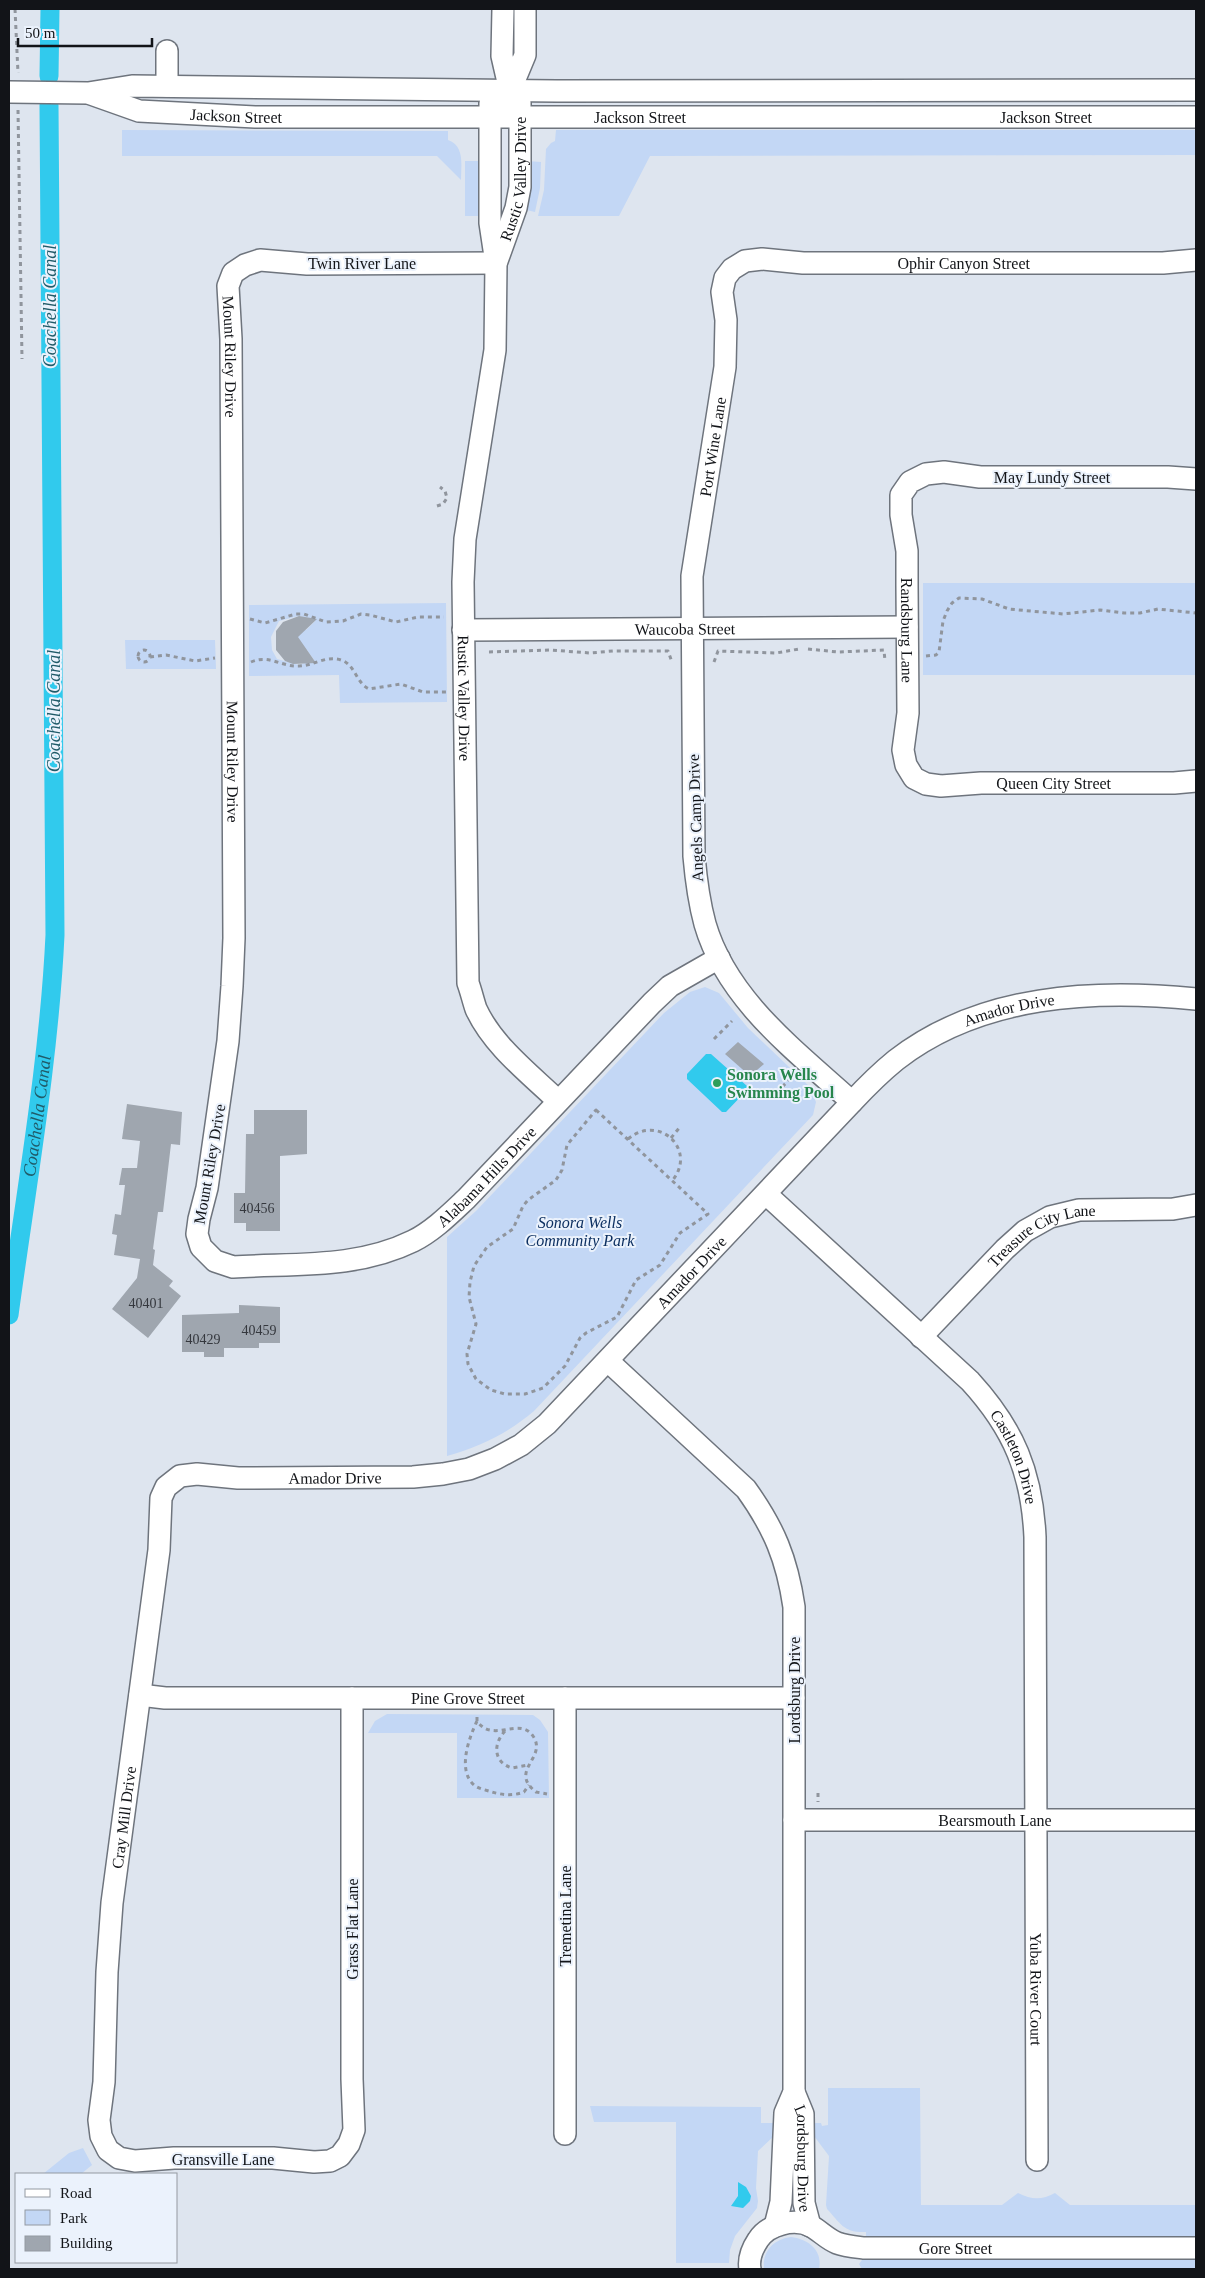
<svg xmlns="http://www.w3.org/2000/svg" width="1205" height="2278" viewBox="0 0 1205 2278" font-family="Georgia,serif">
<rect width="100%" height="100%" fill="#dee5ef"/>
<path fill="#c3d7f5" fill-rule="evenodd" d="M122,130L448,131V140C465,146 461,165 461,180L437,156H122Z
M556,130H1196V155L650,156L619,216H538L544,190L546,149L551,143L555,141Z
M465,161H479V216H465Z
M527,161L541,162L540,188L535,212L522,209Z
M1195,501L1196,675H923V583H1195Z
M446,603L447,702L340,703L339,675L249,676V605ZM299,616L315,621L306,630L299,629L292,650H307L314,660L299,665L277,659L272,650L271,637L279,621Z
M215,640L216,669H126L125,640Z
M705,987L719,993L748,1028L809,1086L816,1102L813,1115L534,1411C508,1433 480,1447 447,1456V1237L476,1211L664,1013L690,992Z
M387,1714L533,1715L540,1720L548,1732L549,1798H457V1733H368L375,1721Z
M828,2088H920L921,2205H1002L1018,2193C1032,2200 1042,2200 1055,2193L1070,2205H1196V2239L866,2240V2232C844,2233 841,2224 827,2209L826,2205L829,2156L811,2132V2123H821L822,2126L828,2125Z
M590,2106L761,2107V2123H778L774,2136L758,2151L756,2188L758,2201L757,2208L735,2236L730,2250L729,2263H676V2122H594Z
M83,2148L92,2165L81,2174H43L69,2153Z
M791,2237C808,2239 823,2250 819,2269H764C762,2251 774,2239 791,2237Z
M1196,2259V2269H862L859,2264L862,2260Z"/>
<path fill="#31caed" d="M706,1054H711L747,1086L746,1091L726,1112H722L687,1079V1074Z
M738,2182L746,2187L751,2196L750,2201L743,2208L731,2206L738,2196Z"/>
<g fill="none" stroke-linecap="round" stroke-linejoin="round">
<g stroke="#31caed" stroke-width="19">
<path d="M49,76L50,9"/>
<path id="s1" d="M9,1315C26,1189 49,1062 55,935L49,105"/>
</g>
</g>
<path fill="#9fa6af" d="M299,616L317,619L298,637L316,663L293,664L285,661L276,650V631L283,622Z
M738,1042L764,1064L750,1076L725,1054Z
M127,1104L182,1112L180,1145L171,1144L163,1212H158L153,1249L155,1250L153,1265L173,1281L169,1286L181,1296L148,1338L112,1309L137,1278L140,1259L114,1255L117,1235L112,1234L115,1214L121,1215L125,1185H119L122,1168H137L140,1141L122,1139Z
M254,1110H307V1154L280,1156V1231H246V1223H234V1193H245L246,1134H254Z
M239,1305L280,1307V1343H259V1348H224V1357H204V1352H182V1315L239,1313Z"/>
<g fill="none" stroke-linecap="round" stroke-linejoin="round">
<g stroke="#6e747d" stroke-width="24">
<g id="minor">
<path d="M503,9L502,56L510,91V105"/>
<path d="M167,51V86"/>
<path d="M510,91L525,55V9"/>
<path d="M9,92L88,93L132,86L557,91L1196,90"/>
<path id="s2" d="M91,94L139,111L255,117H1196"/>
<path id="s3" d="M490,103V223L496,263L495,350L465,539L463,582L468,983C471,991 473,1000 476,1009C493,1046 530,1074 558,1101"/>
<path id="s4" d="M497,261L516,208L520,187V102"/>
<path id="s5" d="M496,263L307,264L260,260L245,265L233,273L228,286L231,339L234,938L232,986L228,1041L207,1188L199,1219L197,1234L201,1247L215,1261L233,1267C294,1263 356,1269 413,1241C433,1231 450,1214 466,1199L652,1003L670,986L719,958"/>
<path id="s6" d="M1196,479L1168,477H980L944,472L926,474L910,482L901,495V515L907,551V586L908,713L903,750L906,765L914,778L926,784L941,786L981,783H1174L1196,781"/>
<path id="s7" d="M463,630L907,627"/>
<path id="s8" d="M852,1102C796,1051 727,1000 705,924C699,902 696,879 694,856L692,576L725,367L726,320L722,292L725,278L732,269L745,261L762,259L803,263H1163L1196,260"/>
<path id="s9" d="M766,1194L970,1381C1014,1429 1032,1473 1035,1537L1037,2160"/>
<path id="s10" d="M921,1337L1005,1249L1025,1231L1050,1217L1079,1210L1173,1209L1196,1205"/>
<path d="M608,1361L746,1489C774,1528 787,1559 794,1607V2092L785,2113L781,2202L775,2226"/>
<path id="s11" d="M140,1695L165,1698H794"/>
<path id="s12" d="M352,1698V2079L354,2130L349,2144L340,2156L330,2161L314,2162L273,2158H174L135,2161L119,2158L108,2150L101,2136L99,2120L104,2082L107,1972L112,1903L159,1550L161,1498L166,1487L180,1476L197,1474L238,1478L413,1477L443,1474L469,1469L495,1459L521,1445L547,1424L852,1102C866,1087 880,1073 896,1060C981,994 1094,989 1196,999"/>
<path id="s13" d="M794,1820H1196"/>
<path id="s14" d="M794,2092L803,2114L804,2203L810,2226"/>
<path d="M565,2134V1698"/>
<path id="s15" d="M750,2269C748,2258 752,2249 758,2240C768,2224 794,2218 811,2226C820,2231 827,2239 837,2243C845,2246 856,2247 864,2248H1196"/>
</g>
</g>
<path stroke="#90959d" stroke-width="3" stroke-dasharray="4 4" stroke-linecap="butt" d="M15,9L18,73
M18,110L22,359
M437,506L443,504L447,498L445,491L440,487
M250,619L265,623L296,614H304L326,622L343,621L361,614L370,615L396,622L418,617H444
M808,649L838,652L884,650L885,661
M138 656a6 6 0 1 1 12 0a6 6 0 1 1-12 0Z
M489,652L550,650L590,653L613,651H668L672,662
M926,656L936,655L939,652L943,621L947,611L952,603L959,598L982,599L1009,609L1063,614L1100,610L1124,613H1140L1158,609L1196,613
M150,657L166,655L195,661L215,658
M251,662C269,654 281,667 299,666C313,666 326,655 341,660C355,664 356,683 369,689L401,684L423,692H447
M714,662L718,651L776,653L799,649
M714,1039L732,1021
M771,1098L792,1077
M596,1110L708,1214L680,1233L660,1265L636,1280L617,1317L586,1333L580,1338L565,1366L543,1388L525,1394H505L491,1390L476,1379L468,1364L467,1354L476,1324L469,1297L470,1282L474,1266L487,1247L513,1229L523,1206L528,1200L556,1180L562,1170L567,1145Z
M671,1138L680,1127
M628,1139C659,1113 698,1150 672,1181
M477,1717V1721C493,1744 519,1716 533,1736C548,1758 508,1770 536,1792L547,1794
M477,1721C469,1738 457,1770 474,1785C479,1789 486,1790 492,1792C502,1795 514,1796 524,1792L529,1785
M505,1731C493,1744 493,1762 512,1768L528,1765
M818,1793V1802"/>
<use href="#minor" stroke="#fff" stroke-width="21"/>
</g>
<circle fill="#2e9e5b" stroke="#ebf2fc" stroke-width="2" cx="717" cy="1083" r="5"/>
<g text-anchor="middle" stroke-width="4" stroke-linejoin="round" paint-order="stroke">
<g font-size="14" fill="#35383e">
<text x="257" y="1213">40456</text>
<text x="146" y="1308">40401</text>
<text x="259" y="1335">40459</text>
<text x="203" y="1344">40429</text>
</g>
<g font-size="16" fill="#121418" stroke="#ebf2fc">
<text dy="6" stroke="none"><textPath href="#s2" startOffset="148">Jackson Street</textPath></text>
<text dy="6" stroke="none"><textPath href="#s2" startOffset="552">Jackson Street</textPath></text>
<text dy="6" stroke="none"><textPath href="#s2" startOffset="958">Jackson Street</textPath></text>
<text dy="6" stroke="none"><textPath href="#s4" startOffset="85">Rustic Valley Drive</textPath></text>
<text x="362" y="269">Twin River Lane</text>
<text dy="6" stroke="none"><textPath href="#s8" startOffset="1130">Ophir Canyon Street</textPath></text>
<text dy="6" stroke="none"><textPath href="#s5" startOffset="351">Mount Riley Drive</textPath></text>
<text dy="6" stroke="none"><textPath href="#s8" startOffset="714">Port Wine Lane</textPath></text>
<text x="1052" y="483">May Lundy Street</text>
<text dy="6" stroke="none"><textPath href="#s7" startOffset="222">Waucoba Street</textPath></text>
<text dy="6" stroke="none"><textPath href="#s6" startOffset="440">Randsburg Lane</textPath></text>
<text dy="6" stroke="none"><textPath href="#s3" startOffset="598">Rustic Valley Drive</textPath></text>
<text dy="6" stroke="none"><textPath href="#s5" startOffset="756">Mount Riley Drive</textPath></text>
<text dy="6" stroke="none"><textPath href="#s6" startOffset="732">Queen City Street</textPath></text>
<text transform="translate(695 818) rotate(-92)" y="6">Angels Camp Drive</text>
<text dy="6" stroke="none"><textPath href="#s12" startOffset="2396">Amador Drive</textPath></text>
<text transform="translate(209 1164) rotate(-80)" y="6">Mount Riley Drive</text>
<text dy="6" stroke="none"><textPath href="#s5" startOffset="1565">Alabama Hills Drive</textPath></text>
<text dy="6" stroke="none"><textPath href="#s10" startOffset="162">Treasure City Lane</textPath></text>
<text dy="6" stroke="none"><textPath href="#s12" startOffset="1976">Amador Drive</textPath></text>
<text dy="6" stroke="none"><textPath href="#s9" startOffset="366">Castleton Drive</textPath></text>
<text dy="6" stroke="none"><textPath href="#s12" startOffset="1541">Amador Drive</textPath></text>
<text transform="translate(794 1690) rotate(-90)" y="6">Lordsburg Drive</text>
<text dy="6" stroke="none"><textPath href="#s11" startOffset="328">Pine Grove Street</textPath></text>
<text dy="6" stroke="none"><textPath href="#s12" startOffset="1034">Cray Mill Drive</textPath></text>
<text dy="6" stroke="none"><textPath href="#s13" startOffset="201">Bearsmouth Lane</textPath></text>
<text transform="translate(565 1916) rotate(-90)" y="6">Tremetina Lane</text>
<text transform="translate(352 1929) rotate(-90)" y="6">Grass Flat Lane</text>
<text dy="6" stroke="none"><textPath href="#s9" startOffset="902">Yuba River Court</textPath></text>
<text dy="6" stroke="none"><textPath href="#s14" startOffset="68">Lordsburg Drive</textPath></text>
<text x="223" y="2165">Gransville Lane</text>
<text dy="6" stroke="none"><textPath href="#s15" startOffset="240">Gore Street</textPath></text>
</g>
<g font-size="16" font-weight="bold" fill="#27864d" stroke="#ebf2fc" text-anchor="start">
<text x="727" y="1080">Sonora Wells<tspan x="727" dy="18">Swimming Pool</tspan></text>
</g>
<g font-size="16" font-style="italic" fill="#0d3061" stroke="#ebf2fc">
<text x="580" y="1228">Sonora Wells<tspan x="580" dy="18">Community Park</tspan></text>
</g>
<g font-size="18" font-style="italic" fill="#205b69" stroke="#ebf2fc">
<text transform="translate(50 306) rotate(-90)" y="6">Coachella Canal</text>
<text transform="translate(54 711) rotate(-90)" y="6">Coachella Canal</text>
<text dy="6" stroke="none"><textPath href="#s1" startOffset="201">Coachella Canal</textPath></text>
</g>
</g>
<rect width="1205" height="2278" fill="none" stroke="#121418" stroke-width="20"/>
<rect x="15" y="2173" width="162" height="90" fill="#ebf2fc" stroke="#9499a1"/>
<rect x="25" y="2189" width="25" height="8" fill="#ffffff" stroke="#9499a1"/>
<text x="60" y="2198" font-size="15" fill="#121418">Road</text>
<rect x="25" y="2210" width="25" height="15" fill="#c3d7f5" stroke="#9499a1"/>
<text x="60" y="2223" font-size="15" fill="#121418">Park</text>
<rect x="25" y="2236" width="25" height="15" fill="#9fa6af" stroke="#9499a1"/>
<text x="60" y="2248" font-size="15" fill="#121418">Building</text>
<path d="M18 38v8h134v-8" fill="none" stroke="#121418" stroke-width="2.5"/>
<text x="25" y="38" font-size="15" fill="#121418" stroke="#ebf2fc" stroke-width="4" paint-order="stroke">50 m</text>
</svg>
